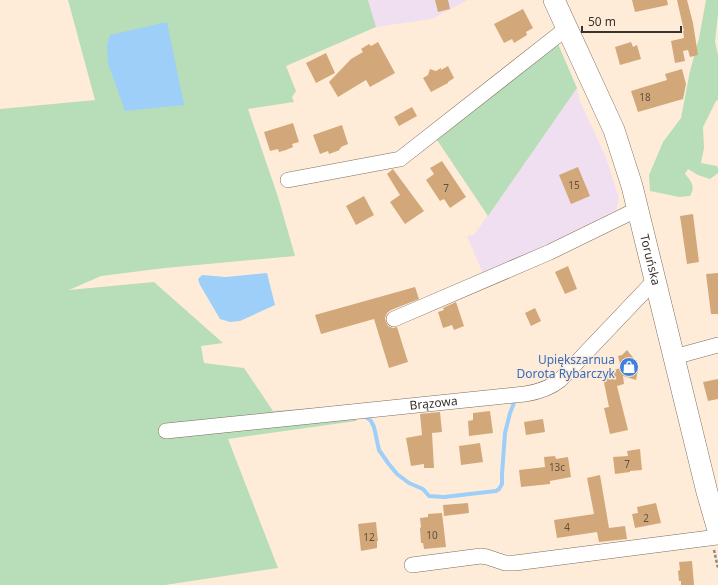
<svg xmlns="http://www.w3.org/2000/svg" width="718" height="585" viewBox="0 0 718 585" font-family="'Noto Sans',sans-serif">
<rect width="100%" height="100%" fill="#feecd9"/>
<path fill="#f0dff1" d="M368,0H468L432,19L376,27Z
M577,88L579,99L605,155L619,198L616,210L484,276L467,236L474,235Z"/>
<path fill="#b7deb8" d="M68,0H368L376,27L286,66L296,91L292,97L294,102L248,109L278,197L295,256L165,268L101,276L69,290L154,282L223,343L201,346L204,363L244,368L273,411L355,405L356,421L228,439L278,568L165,585H0V109L95,100Z
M706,0H718V14L715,42L718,55V100L716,101L703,127L704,148L701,163L717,166L718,168V173L710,179L698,175L688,169L685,174C691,181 696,186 690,196L679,197L650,191L649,175L663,142L681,118L690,71L699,38Z
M558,44L577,88L488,216L435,137Z"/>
<path fill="#9ecff9" d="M167,22L184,105L125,111L108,63L107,45L110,35Z
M267,273L275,305L240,321L230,322L220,319L200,285L198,279L202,275L226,277Z"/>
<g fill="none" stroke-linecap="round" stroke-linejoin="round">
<path stroke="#9ecff9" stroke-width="4" d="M365,416L371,421L374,427L379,450L388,463L397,474L409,483L423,489L429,496L444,497L496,491L499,489L502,484V474L505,433L510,413L516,398"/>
</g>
<path fill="#d2a87a" d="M435,0H448L450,9L438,12Z
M632,0H667L668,5L635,12Z
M677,0H687L693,23L698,55L690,57L688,50L683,51L685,61L675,63L671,41L684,38L683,31H684Z
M523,9L533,28L526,32L527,35L514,43L512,39L504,43L494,24Z
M378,42L395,73L370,87L366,80L338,97L329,82L351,59L363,52L361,49L369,44L371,46Z
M631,42L633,47L637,45L641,59L620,65L615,47Z
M326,53L335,73L316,83L306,63Z
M448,66L454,78L448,82V83L431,92L423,78L428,75L430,69L436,71L441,68V70Z
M682,69L686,84L683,99L638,112L631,91L667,80L665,74Z
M412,107L417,116L399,126L394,117Z
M293,123L299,142L292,144L293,147L286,150L279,152L278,149L270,151L264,132Z
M342,125L348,144L341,147V148L339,149L340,150L329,154L328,151L320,154L313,135Z
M442,161L466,197L450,208L444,199L440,201L426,180L434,174L430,168Z
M578,167L590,196L571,204L559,175Z
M393,169L424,211L405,224L390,202L400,195L387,174Z
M364,196L374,215L356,225L346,206Z
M693,214L699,262L687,264L680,216Z
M568,266L577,289L565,294L555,272Z
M718,273V314H711L706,274Z
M415,287L419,299L391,310L387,313L385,318L386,322L388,326L393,328L397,327L408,362L389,368L374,319L321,334L315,315Z
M456,302L464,326L454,330L452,325L443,328L438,312L444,310L443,308Z
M535,308L541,321L531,326L525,313Z
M627,350L635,360L638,370L636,380L623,376L624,384L617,386L628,430L610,434L604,408L609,407L602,373L621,368L618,356L622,355Z
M718,379V399L708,401L703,382Z
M490,411L493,433L469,436L468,421L473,420V413Z
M440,412L442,432L432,433L434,468H424V464L411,466L406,438L422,435L420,414Z
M543,419L545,432L526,435L524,422Z
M480,443L483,462L461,465L459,446Z
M640,449L642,470L630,471V472L615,474L613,457L628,456L627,451Z
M555,456L556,459L568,457L571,477L550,481V484L521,487L519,470L545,467L544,457Z
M600,475L609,528L625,526L627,539L599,542L597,532L557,538L554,520L594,514L587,478Z
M468,503L469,513L444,516L443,505Z
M656,503L661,523L635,528L632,514L638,513L637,507Z
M442,513L446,547L424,549L423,543H421L420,528L421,527L420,518L428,517V514Z
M376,522L378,541H377V548L361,551L358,524Z
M692,561L694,585H681V581H679L678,571L680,570L679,562Z"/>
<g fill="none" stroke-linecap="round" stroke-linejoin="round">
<g stroke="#7c6d5c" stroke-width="16">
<g id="street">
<path d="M288,180L400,159L567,28"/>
<path d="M394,319L550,252L638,209"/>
<path d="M674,357L718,345"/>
<path id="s1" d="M166,431L525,394C538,392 549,389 560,380L656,279"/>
<path d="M412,565L481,556L487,557L505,563H515L718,537"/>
</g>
</g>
<g stroke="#7c6d5c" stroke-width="22">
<g id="secondary">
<path id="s2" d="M554,0L614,130L632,186L707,492L718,530"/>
</g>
</g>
<path stroke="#95897c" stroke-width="2.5" stroke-dasharray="3 2" stroke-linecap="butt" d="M714,550L718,568"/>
<use href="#street" stroke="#fff" stroke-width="15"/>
<use href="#secondary" stroke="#fff" stroke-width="21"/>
</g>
<defs>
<g id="shop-disc" transform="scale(1)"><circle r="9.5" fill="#3f7fe0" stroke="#feecd9"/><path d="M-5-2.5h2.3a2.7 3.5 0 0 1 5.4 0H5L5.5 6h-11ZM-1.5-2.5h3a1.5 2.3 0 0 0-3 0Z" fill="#fff"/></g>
</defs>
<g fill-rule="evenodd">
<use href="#shop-disc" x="629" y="367"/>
</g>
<g text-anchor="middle" stroke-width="3" stroke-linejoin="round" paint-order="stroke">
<g font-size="10" fill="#605040">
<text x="645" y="101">18</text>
<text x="574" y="189">15</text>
<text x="446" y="192">7</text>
<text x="627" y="468">7</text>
<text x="557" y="471">13c</text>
<text x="646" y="522">2</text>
<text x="567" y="531">4</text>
<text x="432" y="539">10</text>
<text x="369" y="541">12</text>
</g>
<g font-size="12" fill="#3a332c" stroke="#feecd9">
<text dy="4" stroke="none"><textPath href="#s2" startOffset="278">Toruńska</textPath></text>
<text dy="4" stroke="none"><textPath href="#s1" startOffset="269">Brązowa</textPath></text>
</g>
<g font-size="12" fill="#366cbe" stroke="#feecd9" text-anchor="end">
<text x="615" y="364">Upiększarnua<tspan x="615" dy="14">Dorota Rybarczyk</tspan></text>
</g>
</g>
<path d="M582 26v6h99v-6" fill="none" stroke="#3a332c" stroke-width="2"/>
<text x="588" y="26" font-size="12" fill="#3a332c" stroke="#feecd9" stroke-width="3" paint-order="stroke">50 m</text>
</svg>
